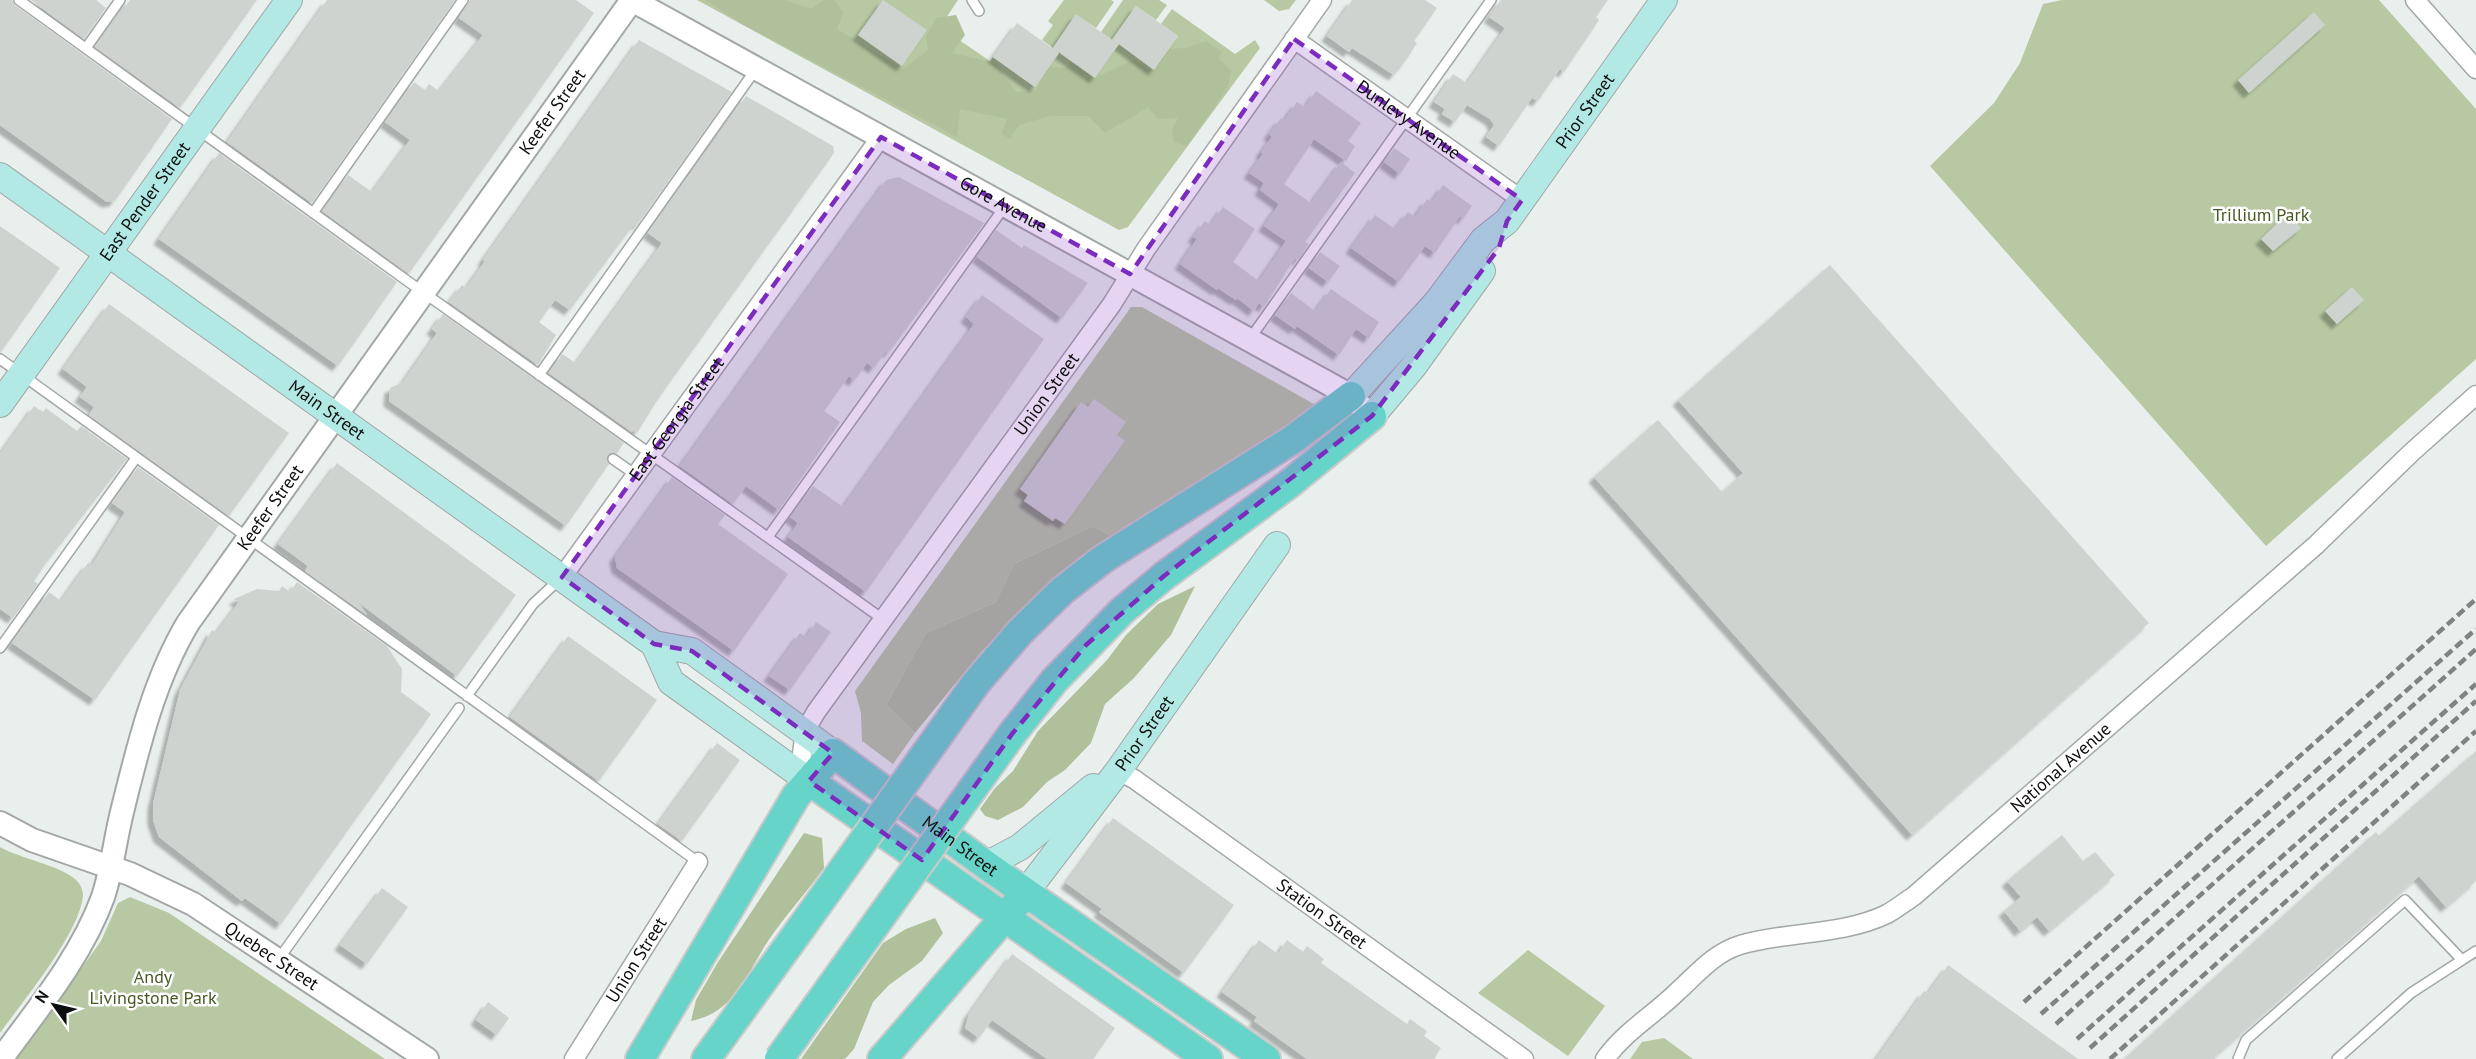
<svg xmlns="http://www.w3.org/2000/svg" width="2476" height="1059" viewBox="0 0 2476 1059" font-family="'PT Sans',sans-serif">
<defs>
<filter id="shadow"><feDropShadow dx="-5.5" dy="5.5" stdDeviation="1.5" flood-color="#0004"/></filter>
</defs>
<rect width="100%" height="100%" fill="#e9efec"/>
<path fill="#b7c8a3" d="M697,0H958L940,27L990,61L993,57L1035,87L1059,52L1119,44L1154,69L1178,36L1161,24L1172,9L1235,54L1255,40L1260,48L1128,227L1119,230Z
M1064,0H1111L1114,2L1096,28L1076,15L1053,48L1042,40L1053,25L1048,21Z
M1123,0H1159L1167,5L1156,20L1136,6L1112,40L1101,32Z
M1264,0H1296L1289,9L1279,11Z
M2062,0H2379L2476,109V359L2266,546L1930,166L1994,103L2020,63L2043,4Z
M1131,307H1142L1319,407L1111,536L1093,526L1014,564L996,602L926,633L886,705L915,733L893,764L862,741L861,713L855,691Z
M0,847C21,859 60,865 76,880C80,883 83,890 83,896C79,934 23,1001 0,1033Z
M130,897L169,913L385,1059H16L101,941L118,903Z
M1528,950L1605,1006L1568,1056L1478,993Z
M1664,1038L1693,1059H1630L1642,1042Z"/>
<path fill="#afc09b" d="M706,0H785L811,9L824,0H834L843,13L837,29L903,69L928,50L926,37L936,18L956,15L965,35L952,53L996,63L1016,92L1036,90L1049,67L1066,68L1072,62L1095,78L1134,59L1148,69L1154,70L1169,49L1186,48L1206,41L1222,52L1218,58L1231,70L1228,87L1187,146L1174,142L1172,129L1178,118L1158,119L1148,107L1105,133L1088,116H1050L1019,125L1010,139L1002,134L1007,119L960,109L957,137L742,24Z
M1093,526L1111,536L1042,592L982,651L915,733L886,705L926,633L996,602L1014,564Z
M1195,586L1171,635L1134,678L1105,704L1091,743L1065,770L1047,782L1023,807L998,820L985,816L980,809L995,788L1013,771L1038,731L1107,660L1126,635L1158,604Z
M804,833L822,838L824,868C806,893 785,916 768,941C746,975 735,1012 691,1021L696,1000L718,962Z
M935,918L943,933L922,961L889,985L873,1002L854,1049L845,1059H801L883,943L906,929Z"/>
<path fill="#cfd3cf" filter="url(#shadow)" d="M0,0H12L15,5L172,119L115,201L107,202L0,125Z
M31,0H96L106,8L84,39Z
M130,0H257L180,108L95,47Z
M327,0H455L312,203L227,142Z
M470,0H576L594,13L410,272L405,271L322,211L348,175L372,192L410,140L385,122L414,82L425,90L429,84L439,91L483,35L459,18Z
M883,0L927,30L902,66L858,35Z
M1352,0H1425L1437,8L1414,41L1417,43L1407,59L1394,75L1352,48L1349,52L1327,36Z
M1501,0H1608L1596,17L1599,20L1564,72L1560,69L1538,101L1532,98L1499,146L1486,137L1494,125L1490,119L1467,105L1455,122L1442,114L1445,109L1434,102L1453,74L1467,83L1505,28L1489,17Z
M1136,6L1178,36L1154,70L1119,44L1095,78L1053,48L1076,14L1112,40Z
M2314,12L2325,25L2249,93L2238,80Z
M1017,23L1059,53L1035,87L993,57Z
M639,40L732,92L637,225L635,223L570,310L555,300L539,322L556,335L538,365L449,302L462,285L466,288L485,261L483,260Z
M1316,91L1361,123L1348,141L1355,146L1346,161L1314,139L1284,184L1311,203L1341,162L1355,173L1305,242L1309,244L1298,260L1295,258L1264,307L1259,303L1254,311L1237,298L1236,300L1218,288L1217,290L1180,264L1197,239L1193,237L1205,221L1210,225L1223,207L1255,229L1233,262L1259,281L1286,241L1264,226L1279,204L1260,190L1264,183L1249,173L1263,154L1261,152L1272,137L1269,134L1281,118L1284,121L1297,102L1305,107Z
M746,96L833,146L834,153L658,399L637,433L633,430L632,432L549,373L562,354L576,363L662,243L648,233Z
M1394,148L1410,159L1400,174L1384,162Z
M219,153L397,282L338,366L159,239Z
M899,177L984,223L889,352L886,351L874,368L867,363L854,381L849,376L824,411L840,422L779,510L746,486L733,504L680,466L886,180Z
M1443,185L1472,206L1463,219L1460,216L1435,253L1425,246L1399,282L1351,248L1375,215L1395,229L1408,212L1415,217L1427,199L1432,202Z
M2288,213L2301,228L2273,251L2261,239Z
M0,226L60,268L1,352H0Z
M996,230L1022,248L1024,245L1088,283L1062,318L977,257Z
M1320,252L1340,266L1328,282L1309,268Z
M1830,265L2149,623L1912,835L1594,477L1658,420L1722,492L1743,473L1678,400Z
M2352,287L2364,300L2337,324L2325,311Z
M1331,289L1379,322L1369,338L1356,329L1339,355L1297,326L1295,329L1275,315L1291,293L1315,311Z
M982,295L1044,339L866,592L788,537L798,523L790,517L813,486L843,507L974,324L966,317Z
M109,304L289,433L229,516L89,415L94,407L80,397L87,387L63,369Z
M443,314L624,443L617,453L607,456L609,464L566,526L389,401L390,388L403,382L437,333L432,329Z
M1094,399L1126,422L1117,435L1125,441L1065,524L1055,518L1053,521L1024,501L1028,495L1020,489L1081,402L1088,407Z
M34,406L43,412L46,408L77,431L81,426L127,459L46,563L34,581L38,584L13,618L0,609V454Z
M337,463L516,595L457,676L359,603L367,615L305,571L308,566L278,544Z
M138,467L219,525L95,700L12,643L49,592L61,601L88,563L92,565L125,512L112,503Z
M672,477L725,515L718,524L788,574L734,651L617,568L615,557Z
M297,582L387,646L402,669L401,692L431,714L281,924L245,898L242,901L159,837L153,820V804L180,690L212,630L216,633L239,602L234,599L257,589L279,591L282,586L290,592Z
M816,622L831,632L790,690L769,676L800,633L806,637Z
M568,636L657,700L599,781L510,717Z
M717,743L740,760L682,841L658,824Z
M2476,751V881L2446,907L2419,876L2212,1059H2124L2376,832L2379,836Z
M1113,818L1234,905L1184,973L1099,912L1102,909L1066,883Z
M2062,835L2083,861L2095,852L2115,875L2049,931L2037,917L2020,931L2004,911L2021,897L2007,881Z
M382,888L408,907L367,964L340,945Z
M1259,940L1278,954L1287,940L1303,952L1307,946L1324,959L1321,963L1407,1024L1410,1019L1427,1031L1424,1036L1441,1048L1434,1059H1307L1254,1021L1257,1017L1222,992Z
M1012,954L1115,1028L1093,1059H1047L992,1020L979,1038L965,1028L969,1014Z
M1948,965L2016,1014L2078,1059H1876L1924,991L1928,993Z
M488,1002L509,1018L497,1035L476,1020Z"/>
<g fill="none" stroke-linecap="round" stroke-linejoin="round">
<g stroke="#a3a8a6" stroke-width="12">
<path id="service" d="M19,0L406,280L884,620
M972,0L979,11
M86,48L120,0
M313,213L463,0
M1249,340L1491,0
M0,359L698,862
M539,375L756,69
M613,459L636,475
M768,537L1005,206
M0,648L136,458
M467,696L533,604L561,578
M278,960L459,708
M2462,960L2476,951
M2238,1059L2246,1040L2405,900L2462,960L2411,993L2337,1059"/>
</g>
<g stroke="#a3a8a6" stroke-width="21">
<g id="minor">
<path d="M2415,0L2476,69"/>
<path id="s1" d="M1294,39L1522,200"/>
<path id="s2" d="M562,577L881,137"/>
<path id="s3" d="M1118,771L1134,779L1524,1059"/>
<path id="s4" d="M798,784L805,731L816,712L1112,304L1146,249L1322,0"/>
<path id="s5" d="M574,1059L698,862"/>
<path id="s6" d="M1605,1059C1625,1031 1654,1015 1678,991C1697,974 1714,953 1740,945C1787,931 1841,936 1887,914C1896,909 1905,902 1914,896L2316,545L2412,452L2476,395"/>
</g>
</g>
<g stroke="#a3a8a6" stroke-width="26">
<g id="tertiary">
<path id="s7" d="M632,0L1333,386L1351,396L1362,407"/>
<path id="s8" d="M0,823L32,840L130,874L193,904L427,1059"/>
<path id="s9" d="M1,1059C39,1007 81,957 103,897C112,870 115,840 122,812C138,747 154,680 188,623L632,0"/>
</g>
</g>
<g stroke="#a3a8a6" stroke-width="28">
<g id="secondary">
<path id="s10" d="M0,176L654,644L692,651L833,753"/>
<path id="s11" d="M1351,396L1437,302L1483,240L1507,221L1664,0"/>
<path id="s12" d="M0,404L289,0"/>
<path d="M1372,416L1413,367L1482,271"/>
<path d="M654,644L671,682L809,781"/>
<path d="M986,865L1020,847L1093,787"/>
<path id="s13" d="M1026,892L1118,771L1277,545"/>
</g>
</g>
<g stroke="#cacaca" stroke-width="32">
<g id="primary">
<path d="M976,683L1020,632L1063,590L1103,559L1292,440L1351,396"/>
<path d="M1012,734L1054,681L1122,611L1164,576L1289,484L1372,416"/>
<path d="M809,781L1208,1059"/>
<path id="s14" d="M640,1059L796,796L833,753L986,865L1266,1059"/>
<path d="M706,1059L801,928"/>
<path d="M882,1059L1017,903"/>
</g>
</g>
<use href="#service" stroke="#fff" stroke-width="9"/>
<use href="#minor" stroke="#fff" stroke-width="18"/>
<use href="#tertiary" stroke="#fff" stroke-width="22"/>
<use href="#secondary" stroke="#b3e9e4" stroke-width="26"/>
<use href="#primary" stroke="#67d4c9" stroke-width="28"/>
<path stroke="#7f8381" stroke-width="4.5" stroke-dasharray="9 4.5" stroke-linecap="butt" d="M2024,1002L2476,599
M2041,1014L2476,629
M2056,1024L2476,649
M2077,1039L2476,684
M2090,1048L2476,701
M2110,1059L2476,731"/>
<g stroke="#cacaca" stroke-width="32" stroke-linecap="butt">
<path id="primary-bridge" d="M801,928L976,683
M779,1059L1012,734"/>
</g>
<use href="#primary-bridge" stroke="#67d4c9" stroke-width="28"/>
</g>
<path fill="#7b2cbf" fill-opacity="0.2" stroke="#7b2cbf" stroke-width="4.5" stroke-dasharray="12 8" stroke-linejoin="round" d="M1294,39L1522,200L1507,221L1499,248L1372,416L1164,576L1086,645L1012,734L922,860L809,781L833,753L692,651L654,644L562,577L881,137L1130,274Z"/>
<g text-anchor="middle" stroke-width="5" stroke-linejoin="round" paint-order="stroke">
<g font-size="18" fill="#0d0f0e" stroke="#fff">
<text dy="6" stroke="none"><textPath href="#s11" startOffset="370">Prior Street</textPath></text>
<text dy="6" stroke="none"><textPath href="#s9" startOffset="1108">Keefer Street</textPath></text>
<text dy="6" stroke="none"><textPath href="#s1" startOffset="140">Dunlevy Avenue</textPath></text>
<text dy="6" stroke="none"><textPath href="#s12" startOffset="249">East Pender Street</textPath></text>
<text dy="6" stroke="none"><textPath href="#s7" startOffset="424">Gore Avenue</textPath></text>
<text dy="6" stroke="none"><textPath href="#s4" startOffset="468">Union Street</textPath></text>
<text dy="6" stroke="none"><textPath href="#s10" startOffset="402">Main Street</textPath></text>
<text dy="6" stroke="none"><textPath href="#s2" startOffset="195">East Georgia Street</textPath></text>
<text dy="6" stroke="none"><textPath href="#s9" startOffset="622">Keefer Street</textPath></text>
<text dy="6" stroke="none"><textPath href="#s13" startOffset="198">Prior Street</textPath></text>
<text dy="6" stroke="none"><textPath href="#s6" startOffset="556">National Avenue</textPath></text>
<text dy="6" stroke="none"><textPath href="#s14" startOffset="520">Main Street</textPath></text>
<text dy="6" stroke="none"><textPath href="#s3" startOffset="249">Station Street</textPath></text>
<text dy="6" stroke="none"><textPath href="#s8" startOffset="304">Quebec Street</textPath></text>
<text dy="6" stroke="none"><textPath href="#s5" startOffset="117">Union Street</textPath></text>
</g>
<g font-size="18" fill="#455a23" stroke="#fff">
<text x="2261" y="221">Trillium Park</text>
<text x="153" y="983">Andy<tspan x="153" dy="21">Livingstone Park</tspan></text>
</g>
</g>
<g transform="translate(54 1005) rotate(304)" stroke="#ffffff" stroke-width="4.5" paint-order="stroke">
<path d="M0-4.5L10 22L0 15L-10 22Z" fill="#0d0f0e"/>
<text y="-9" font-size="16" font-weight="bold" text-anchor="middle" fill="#0d0f0e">N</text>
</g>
</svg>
